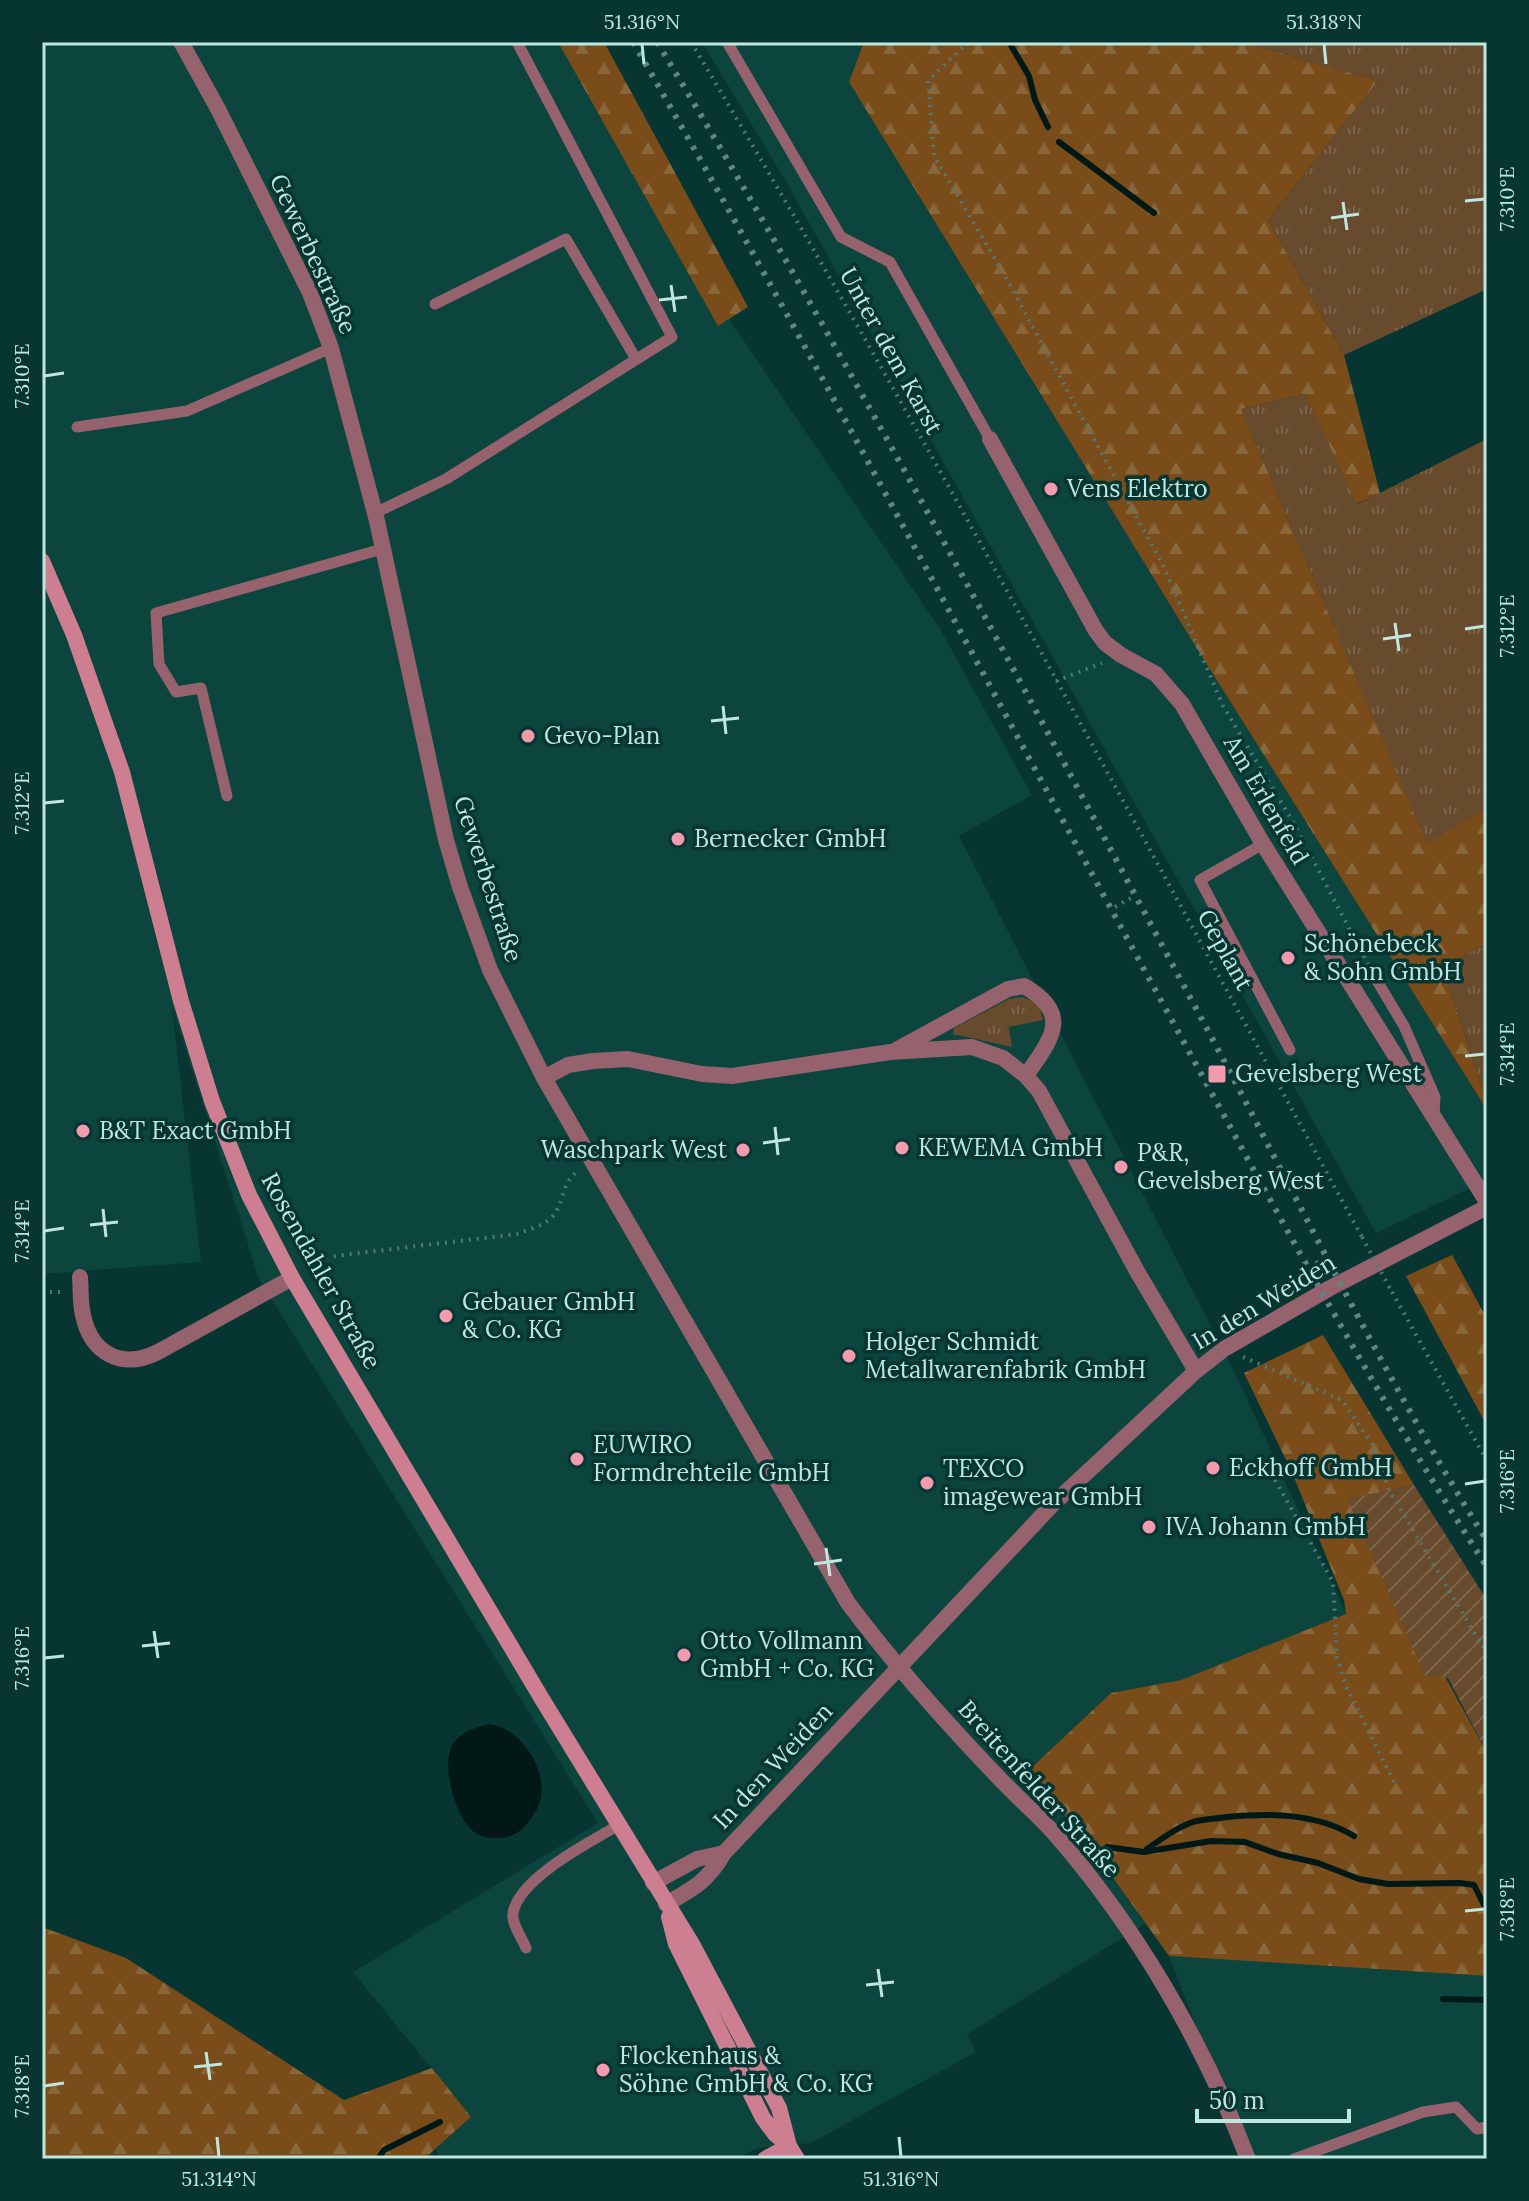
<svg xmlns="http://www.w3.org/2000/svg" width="1529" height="2201" viewBox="0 0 1529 2201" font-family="Lora,serif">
<defs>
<pattern id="grass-tufts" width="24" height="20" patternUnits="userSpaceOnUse" patternTransform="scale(2)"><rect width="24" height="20" fill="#684a2d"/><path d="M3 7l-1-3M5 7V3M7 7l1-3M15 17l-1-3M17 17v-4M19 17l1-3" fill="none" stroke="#7c644b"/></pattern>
<pattern id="forest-firs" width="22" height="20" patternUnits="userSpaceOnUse" patternTransform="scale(2)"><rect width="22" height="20" fill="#794c1a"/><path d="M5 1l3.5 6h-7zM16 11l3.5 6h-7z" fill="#8a663b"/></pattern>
<pattern id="garden-furrows" width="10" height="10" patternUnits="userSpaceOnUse" patternTransform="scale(2)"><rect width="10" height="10" fill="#684a2d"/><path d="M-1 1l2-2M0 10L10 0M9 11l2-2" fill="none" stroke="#7c644b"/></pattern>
</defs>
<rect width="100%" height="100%" fill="#073632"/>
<path fill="#0c443e" d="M42,42H576L731,322L940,629L1032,795L959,836L1238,1379L1346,1614L1181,1680L1111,1693L1027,1773L1085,1839L1145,1924L967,2034L976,2052L811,2143L757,2148L737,2159H441L436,2149L471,2117L353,1972L598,1823L259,1279L172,1007L201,1262L42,1274V1000L46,999H42Z
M702,42H864L849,82L1196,647L1487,1110V1180L1376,1233L785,180Z
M1169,1956L1487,1976V2159H1247Z"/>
<path fill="url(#grass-tufts)" d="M1243,42H1487V289L1344,355L1268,220L1378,81Z
M1305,394L1358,504L1487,439V808L1427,845L1241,409Z
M1487,943V1102L1442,967Z
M1023,997L1039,1005L1043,1020L1009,1027L1012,1047L953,1034L954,1028L1009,999Z"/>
<path fill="url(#forest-firs)" d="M558,42H604L748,307L718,326Z
M864,42H1243L1378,81L1268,220L1344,355L1380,493L1357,504L1305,394L1241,409L1427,844L1487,808V943L1442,967L1487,1102V1110L1196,647L849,82Z
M1452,1255L1487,1319V1426L1406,1276Z
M1323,1335L1414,1485L1348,1500L1487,1753V1976L1169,1956L1085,1839L1027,1772L1111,1693L1181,1680L1346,1614L1344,1600L1291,1470L1244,1373Z
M42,1927L126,1958L344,2100L432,2068L471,2117L424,2159H42Z"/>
<path fill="url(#garden-furrows)" d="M1414,1485L1487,1600V1753L1448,1678L1425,1676L1347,1499Z"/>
<path fill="#001916" d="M489,1724C522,1727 554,1778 537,1809C529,1823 519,1837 501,1838C493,1839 484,1838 477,1834C456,1822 437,1759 456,1740C464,1731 477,1727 489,1724Z"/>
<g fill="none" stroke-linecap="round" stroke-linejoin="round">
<path stroke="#001916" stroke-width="6" d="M1009,42L1029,76L1035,100L1048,127
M1059,142L1154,213
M1107,1847L1144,1852L1211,1841L1245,1842L1278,1854L1318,1863L1359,1879L1388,1884L1460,1883L1474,1885L1487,1911
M1147,1849C1160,1840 1174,1829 1190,1823C1201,1819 1215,1819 1227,1817C1270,1813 1316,1813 1354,1836
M1443,1999L1487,2000
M378,2159L384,2150L440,2122"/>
<path stroke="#507b77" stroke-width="4" stroke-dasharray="2 6" stroke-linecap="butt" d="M691,42C926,433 1142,837 1362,1237
M968,42L928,81L934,156L1000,267L1164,567L1223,706L1293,822L1369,966
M1056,681L1102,663
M1115,907L1131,898
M302,1260L517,1234C529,1229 544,1226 553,1216C566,1199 560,1184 579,1170
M1316,1261L1322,1273
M42,1292H62
M1392,1292L1487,1461
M1243,1357L1342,1400L1372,1444L1389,1490L1487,1654
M1271,1473L1333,1582L1337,1657L1346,1686L1395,1784"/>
<path stroke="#95626e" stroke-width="11" d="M727,42L841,237L890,262L990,439
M435,304L566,239L636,359
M77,427L187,411L331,348
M375,513L446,479L672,337L517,42
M227,796L201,688L176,692L159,664L156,613L382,549
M1263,844L1200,880L1290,1050
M1376,979L1404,1026L1435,1097L1434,1116
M526,1948C522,1938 511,1923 513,1913C519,1878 590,1842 619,1825
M1294,2159L1423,2112L1456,2107L1477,2129L1487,2127"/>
<path stroke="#95626e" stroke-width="16" d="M181,42L218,109L310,293L331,348L377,521L446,840L460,887L490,970L544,1078L848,1603C896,1667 947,1724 1002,1781C1019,1799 1038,1815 1054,1833C1137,1928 1203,2042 1248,2159
M990,439L1096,631L1105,643L1121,655L1156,674L1182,704L1263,844L1487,1202
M896,1050L1008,989L1024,986C1074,1015 1050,1040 1026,1076
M544,1078L568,1065L593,1061L628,1059L702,1074L732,1076L890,1052L972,1047L1003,1058L1026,1076L1039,1091L1138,1273L1196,1371
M80,1277C81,1289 80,1303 83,1315C91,1354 122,1370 158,1352L292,1278
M653,1883L697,1859L724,1853
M666,1904C693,1889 708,1881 724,1853L1053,1504L1196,1371L1224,1349L1330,1288L1487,1207"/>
<path stroke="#ce7e91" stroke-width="16" d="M42,561L74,635L122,772L181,1001L212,1101L249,1195L292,1278L542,1699L692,1944L779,2108L789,2146L797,2159
M669,1917L676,1944L763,2118L775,2134L789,2146
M765,2159L789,2146"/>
<path stroke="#5c8782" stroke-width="6" stroke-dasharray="4 8" stroke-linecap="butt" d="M633,42C816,359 987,683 1163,1004C1267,1194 1369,1385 1487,1567
M657,42C852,364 1028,696 1206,1027C1298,1199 1383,1376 1487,1541"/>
<path stroke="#507b77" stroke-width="4" stroke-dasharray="2 6" stroke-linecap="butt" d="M1362,1237L1392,1292"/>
</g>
<path fill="none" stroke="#c0e6e0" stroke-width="3" d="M642,44L644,64M1324,44L1326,64M1465,201L1485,199M1343,202L1347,230M1331,218L1359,214M671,285L675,312M659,300L687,297M44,376L64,373M1395,623L1399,651M1465,629L1485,626M1383,639L1411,635M723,706L726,734M711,721L739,718M44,803L64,801M1465,1056L1485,1054M775,1127L778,1155M763,1143L790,1139M103,1209L106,1237M90,1225L118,1222M44,1231L64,1228M1465,1484L1485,1481M826,1548L830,1576M814,1564L842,1560M154,1631L158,1658M142,1646L170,1643M44,1658L64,1656M1465,1911L1485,1909M878,1969L882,1997M866,1985L894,1982M206,2052L210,2080M194,2067L222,2064M44,2086L64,2083M217,2137L219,2157M899,2137L901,2157"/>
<g fill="#f29aae" stroke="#073632" stroke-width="3">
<circle cx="1051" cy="489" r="8"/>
<circle cx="528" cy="736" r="8"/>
<circle cx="678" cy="839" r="8"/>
<circle cx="1288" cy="958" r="8"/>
<rect x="1207" y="1064" width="20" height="20" rx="4"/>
<circle cx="83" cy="1131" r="8"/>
<circle cx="902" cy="1148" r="8"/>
<circle cx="743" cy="1150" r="8"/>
<circle cx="1121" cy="1167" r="8"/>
<circle cx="446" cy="1316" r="8"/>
<circle cx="849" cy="1356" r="8"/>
<circle cx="577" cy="1459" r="8"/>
<circle cx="1213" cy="1468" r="8"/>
<circle cx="927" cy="1483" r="8"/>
<circle cx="1149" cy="1527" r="8"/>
<circle cx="684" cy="1655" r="8"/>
<circle cx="603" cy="2070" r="8"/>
</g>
<g text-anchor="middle" stroke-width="7" stroke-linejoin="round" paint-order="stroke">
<g font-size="24" fill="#c0e6e0" stroke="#073632">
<text transform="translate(313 254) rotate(65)" y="8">Gewerbestraße</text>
<text transform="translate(891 351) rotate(61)" y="8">Unter dem Karst</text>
<text transform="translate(1266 800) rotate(60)" y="8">Am Erlenfeld</text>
<text transform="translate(488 879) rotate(72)" y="8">Gewerbestraße</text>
<text transform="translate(1225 950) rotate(61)" y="8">Geplant</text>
<text transform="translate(321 1271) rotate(61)" y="8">Rosendahler Straße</text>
<text transform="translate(1264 1302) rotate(-31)" y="8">In den Weiden</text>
<text transform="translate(773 1766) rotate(-47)" y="8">In den Weiden</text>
<text transform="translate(1039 1789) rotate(48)" y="8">Breitenfelder Straße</text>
</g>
<g font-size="24" fill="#c0e6e0" stroke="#073632" text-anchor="start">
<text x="1067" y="497">Vens Elektro</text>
<text x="544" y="744">Gevo-Plan</text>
<text x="694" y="847">Bernecker GmbH</text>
<text x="1304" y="952">Schönebeck<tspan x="1304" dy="28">&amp; Sohn GmbH</tspan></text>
<text x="1235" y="1082">Gevelsberg West</text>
<text x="99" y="1139">B&amp;T Exact GmbH</text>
<text x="918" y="1156">KEWEMA GmbH</text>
<text x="727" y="1158" text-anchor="end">Waschpark West</text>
<text x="1137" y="1161">P&amp;R,<tspan x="1137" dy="28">Gevelsberg West</tspan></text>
<text x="462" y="1310">Gebauer GmbH<tspan x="462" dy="28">&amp; Co. KG</tspan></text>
<text x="865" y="1350">Holger Schmidt<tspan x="865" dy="28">Metallwarenfabrik GmbH</tspan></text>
<text x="593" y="1453">EUWIRO<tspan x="593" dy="28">Formdrehteile GmbH</tspan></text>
<text x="1229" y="1476">Eckhoff GmbH</text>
<text x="943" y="1477">TEXCO<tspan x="943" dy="28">imagewear GmbH</tspan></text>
<text x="1165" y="1535">IVA Johann GmbH</text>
<text x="700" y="1649">Otto Vollmann<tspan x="700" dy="28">GmbH + Co. KG</tspan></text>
<text x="619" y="2064">Flockenhaus &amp;<tspan x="619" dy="28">Söhne GmbH &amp; Co. KG</tspan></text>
</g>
</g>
<rect width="1529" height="2201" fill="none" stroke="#073632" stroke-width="88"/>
<path d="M1197 2109v12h152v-12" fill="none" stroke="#c0e6e0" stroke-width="4"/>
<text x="1209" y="2109" font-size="24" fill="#c0e6e0" stroke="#073632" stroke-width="6" paint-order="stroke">50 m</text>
<rect x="44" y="44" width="1441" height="2113" fill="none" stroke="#c0e6e0" stroke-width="3"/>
<g font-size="20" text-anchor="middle" fill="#c0e6e0">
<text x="642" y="29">51.316°N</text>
<text x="1324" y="29">51.318°N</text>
<text transform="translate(1507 199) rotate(-90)" y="7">7.310°E</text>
<text transform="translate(22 376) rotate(-90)" y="7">7.310°E</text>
<text transform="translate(1507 626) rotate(-90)" y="7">7.312°E</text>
<text transform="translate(22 803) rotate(-90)" y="7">7.312°E</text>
<text transform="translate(1507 1054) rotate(-90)" y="7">7.314°E</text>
<text transform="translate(22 1231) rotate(-90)" y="7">7.314°E</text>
<text transform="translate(1507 1481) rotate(-90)" y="7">7.316°E</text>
<text transform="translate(22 1658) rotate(-90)" y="7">7.316°E</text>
<text transform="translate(1507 1909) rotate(-90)" y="7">7.318°E</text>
<text transform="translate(22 2086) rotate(-90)" y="7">7.318°E</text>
<text x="219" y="2186">51.314°N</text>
<text x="901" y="2186">51.316°N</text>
</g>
</svg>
